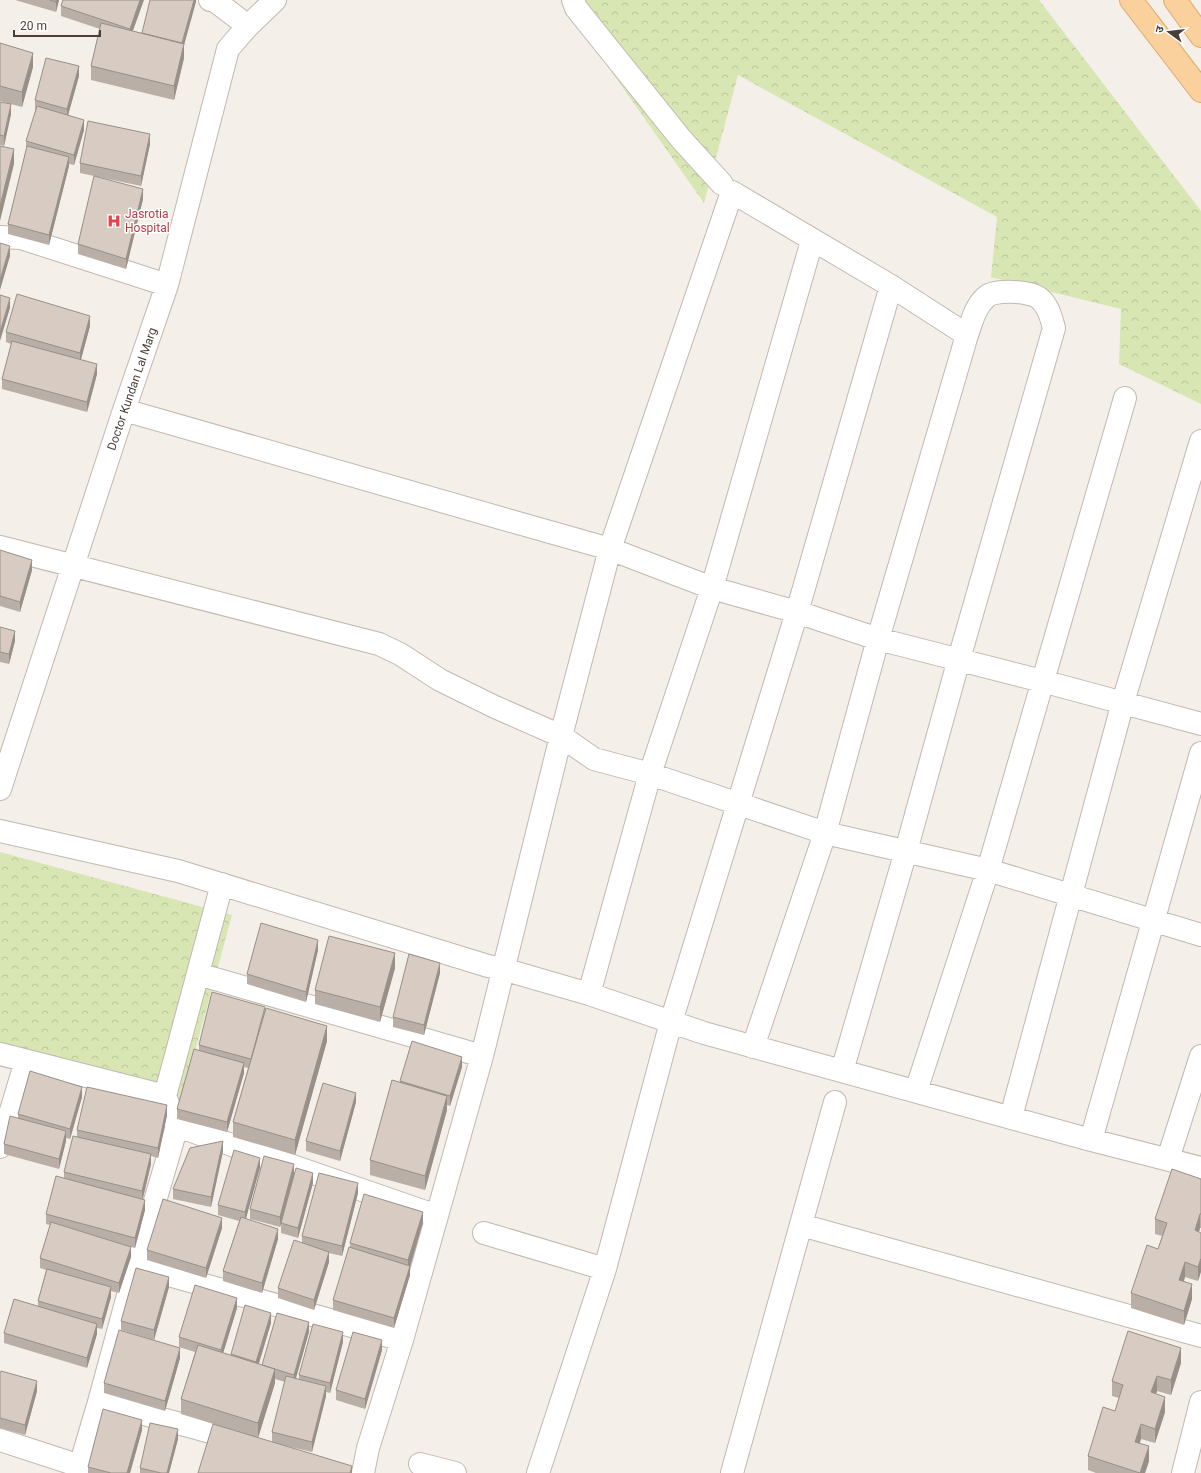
<svg xmlns="http://www.w3.org/2000/svg" width="1201" height="1473" viewBox="0 0 1201 1473" font-family="Roboto,'Noto Sans Devanagari',sans-serif">
<defs>
<pattern id="park-crowns" width="20" height="18" patternUnits="userSpaceOnUse"><rect width="20" height="18" fill="#d8e6b4"/><path d="M2 6a3 3 0 1 1 6 0M12 15a3 3 0 1 1 6 0" fill="none" stroke="#bbc69c"/></pattern>
</defs>
<rect width="100%" height="100%" fill="#f4efe9"/>
<path fill="url(#park-crowns)" d="M561,0H1039L1201,211V404L1119,364L1121,309L991,277L997,217L738,75L704,203Z
M0,852L232,915L180,1106L0,1057Z"/>
<g fill="none" stroke-linecap="round" stroke-linejoin="round">
<g stroke="#c2b8af" stroke-width="24">
<path id="minor" d="M210,0L215,1L248,26
M573,0L576,8L681,139L722,184
M0,237L21,238L167,285
M124,410L518,523L610,549L712,588L797,612L878,639L1042,681L1201,724
M0,547L379,644L400,654L440,680L495,707L561,736L594,759L650,774L825,833L988,870L1201,935
M0,789L124,410L167,285L228,49L248,26L275,0
M0,831L178,871L488,966L503,969L589,994L704,1033L1091,1140L1201,1168
M198,974L482,1056
M589,994L650,774L712,588L812,241
M753,1047L825,833L878,639L967,335C972,321 975,307 986,297C994,289 1030,291 1039,298C1048,305 1051,317 1054,328L959,659L906,851L842,1071
M0,1054L165,1096
M916,1091L988,870L1125,398
M1011,1117L1123,702L1201,441
M177,1126L437,1216
M1091,1140L1201,753
M0,1147L26,1061
M1168,1159L1201,1056
M801,1225L1201,1336
M484,1233L605,1269
M136,1266L402,1340
M99,1402L240,1440
M0,1440L80,1466
M420,1464L455,1473
M78,1473L99,1402L136,1266L177,1126L165,1096L222,884
M363,1473L368,1448L402,1340L482,1056L561,736L610,549L732,192L891,286L967,335
M538,1473L605,1269L671,1022L797,612L891,286
M732,1473L835,1102
M1183,1473L1201,1402"/>
</g>
<g stroke="#dfaa6c" stroke-width="24">
<path id="major" d="M1131,0L1201,91
M1175,0L1201,36"/>
</g>
<use href="#minor" stroke="#fff" stroke-width="22"/>
<use href="#major" stroke="#fad19c" stroke-width="22"/>
</g>
<path fill="#baafa7" fill-rule="evenodd" d="M15,0H59L56,12Z
M63,0L133,31L142,33L196,0L184,45V58L174,100L91,80V66L100,29L61,16V6Z
M0,43L33,67L22,107L0,101Z
M79,76L68,115L84,130L74,165L69,164V166L49,245L8,234V224L26,150V141L36,110H35V100Z
M0,102L11,114L4,146L0,145Z
M150,144L141,186L80,173V163Z
M143,199L126,269L78,254V244Z
M90,326L81,359L97,374L87,412L2,389V379L11,344L6,342V332Z
M0,550L32,570L20,612L0,606Z
M0,627L15,641L9,664L0,662Z
M318,950L306,1002L247,984V974Z
M395,968L380,1022L315,1004V990Z
M440,973L424,1035L393,1027V1017Z
M265,1009L327,1041L295,1155L233,1137V1122L248,1068L244,1067V1073L227,1132L177,1119V1109L199,1051V1045Z
M462,1067L450,1106L447,1105V1110L425,1190L370,1175V1160L400,1083V1081Z
M82,1097L70,1139L66,1138V1141L59,1169L4,1154V1144L18,1118V1114Z
M356,1102L340,1161L306,1151V1141Z
M167,1115L158,1158L151,1156V1164L143,1199L145,1210L135,1248L120,1244L131,1257L119,1293L111,1291V1297L102,1329L97,1328V1334L87,1368L4,1343V1333L38,1306V1301L46,1270L40,1268V1258L50,1225L46,1224V1214L64,1178V1172L77,1137V1130Z
M223,1151L211,1207L173,1199V1189Z
M260,1158L246,1219L278,1239L262,1293L223,1281V1271L239,1221L218,1215V1205Z
M294,1174L280,1227L250,1219V1209Z
M1201,1179V1228H1200L1199,1232L1198,1281L1185,1277L1184,1281L1192,1299L1184,1325L1131,1308V1293L1158,1249L1162,1236L1155,1234V1219Z
M313,1183L298,1238L281,1233V1223Z
M358,1193L342,1256L329,1253V1262L314,1310L278,1298V1288L302,1243V1236Z
M423,1222L410,1267V1275L394,1328L333,1310V1300L350,1248V1243Z
M222,1228L206,1278L147,1260V1250Z
M169,1287L154,1340L121,1330V1321Z
M237,1308L223,1353L231,1355V1354L271,1323L259,1364L262,1365L309,1332L296,1378L299,1379V1375L343,1342L330,1393L326,1392V1396L312,1452L282,1445L352,1473L249,1435L181,1414V1399L195,1352L179,1347V1337ZM275,1379L285,1382L272,1432V1442L258,1438L275,1383Z
M382,1350L365,1409L336,1400V1390Z
M180,1358L165,1411L104,1393V1383Z
M1181,1363L1171,1395L1157,1391L1156,1394L1165,1412L1155,1443L1141,1439L1140,1443L1149,1461L1145,1473H1096L1088,1470V1456L1115,1411L1119,1398L1112,1396V1381Z
M0,1373L37,1391L25,1435L0,1428Z
M142,1430L130,1473H88V1467Z
M178,1439L169,1473H140V1468Z"/>
<path fill="#978f88" d="M56,0H59L56,12Z
M140,0H144L130,39V29Z
M194,0H196V2L184,45V58L174,100V86L182,45Z
M33,53V67L22,107V92Z
M79,66V76L67,119V109Z
M11,104V114L4,146V136Z
M84,120V130L74,165V155Z
M150,134V144L141,186V176Z
M14,149V164L0,221V206Z
M69,157V166L49,245V235Z
M143,189V199L126,269V259Z
M10,246V256L0,290V280Z
M10,298V308L0,341V332Z
M90,316V326L80,363V353Z
M97,364V374L87,412V402Z
M32,560V570L20,612V602Z
M15,631V641L9,664V654Z
M318,940V950L306,1002V992Z
M395,953V968L380,1022V1007Z
M440,963V973L424,1035V1025Z
M327,1026V1041L295,1155V1140Z
M462,1057V1067L450,1106V1096Z
M244,1063V1073L227,1132V1122Z
M82,1087V1097L70,1139V1129Z
M356,1093V1102L340,1161V1151Z
M447,1096V1110L425,1190V1176Z
M167,1105V1115L158,1158V1148Z
M66,1131V1141L59,1169V1159Z
M223,1141V1151L211,1207V1197Z
M151,1154V1164L142,1201V1191Z
M260,1158V1168L245,1222V1212Z
M294,1164V1174L280,1227V1217Z
M313,1173V1183L298,1238V1228Z
M358,1183V1193L342,1256V1246Z
M145,1200V1210L135,1248V1238Z
M423,1212V1222L410,1267V1275L394,1328V1318L408,1269V1260Z
M1200,1214V1228L1195,1245V1230Z
M222,1218V1228L206,1278V1268Z
M278,1229V1239L262,1293V1283Z
M131,1247V1257L119,1293V1283Z
M329,1252V1262L314,1310V1300Z
M1201,1258V1272L1198,1281V1267Z
M1185,1262V1277L1179,1294V1280Z
M169,1277V1287L154,1340V1330Z
M1192,1284V1299L1184,1325V1311Z
M111,1287V1297L102,1329V1319Z
M237,1298V1308L221,1360V1350Z
M271,1313V1323L256,1372V1362Z
M309,1322V1332L294,1385V1375Z
M97,1324V1334L87,1368V1358Z
M343,1332V1342L330,1393V1383Z
M382,1340V1350L365,1409V1399Z
M180,1348V1358L165,1411V1401Z
M1181,1348V1363L1171,1395V1380Z
M275,1369V1383L258,1438V1423Z
M1157,1376V1391L1151,1407V1392Z
M37,1381V1391L25,1435V1425Z
M326,1386V1396L312,1452V1442Z
M1165,1397V1412L1155,1443V1429Z
M142,1420V1430L130,1473H127Z
M1141,1424V1439L1135,1456V1442Z
M178,1429V1439L169,1473H167Z
M1149,1446V1461L1145,1473H1140Z
M352,1466V1473H350Z"/>
<path fill="#d8ccc2" stroke="#978f88" d="M50,0H56V2Z
M63,0H140L130,29L61,6Z
M150,0H194L182,43L142,33Z
M101,23L184,44L174,86L91,66Z
M0,43L33,53L22,92L0,86Z
M46,58L79,66L67,109L35,100Z
M0,102L11,104L4,136L0,135Z
M37,106L84,120L74,155L26,141Z
M88,121L150,134L141,176L80,163Z
M0,146L14,149L0,206Z
M27,146L69,157L49,235L8,224Z
M94,176L143,189L126,259L78,244Z
M0,243L10,246L0,280Z
M17,294L90,316L80,353L6,332Z
M0,295L10,298L0,332Z
M12,341L97,364L87,402L2,379Z
M0,550L32,560L20,602L0,596Z
M0,627L15,631L9,654L0,652Z
M261,923L318,940L306,992L247,974Z
M329,936L395,953L380,1007L315,990Z
M409,954L440,963L424,1025L393,1017Z
M212,992L265,1007L251,1059L199,1045Z
M266,1008L327,1026L295,1140L233,1122Z
M412,1041L462,1057L450,1096L400,1081Z
M194,1049L244,1063L227,1122L177,1109Z
M30,1071L82,1087L70,1129L18,1114Z
M392,1080L447,1096L425,1176L370,1160Z
M323,1083L356,1093L340,1151L306,1141Z
M87,1087L167,1105L158,1148L77,1130Z
M10,1116L66,1131L59,1159L4,1144Z
M73,1136L151,1154L142,1191L64,1172Z
M223,1141L211,1197L173,1189L190,1148Z
M234,1150L260,1158L245,1212L218,1205Z
M264,1156L294,1164L280,1217L250,1209Z
M296,1168L313,1173L298,1228L281,1223Z
M1172,1169L1201,1179V1214H1200L1195,1230L1201,1233V1258L1198,1267L1185,1262L1179,1280L1192,1284L1184,1311L1131,1293L1147,1245L1158,1249L1167,1223L1155,1219Z
M319,1173L358,1183L342,1246L302,1236Z
M56,1176L145,1200L135,1238L46,1214Z
M364,1194L423,1212L408,1260L350,1243Z
M163,1199L222,1218L206,1268L147,1250Z
M241,1217L278,1229L262,1283L223,1271Z
M51,1222L131,1247L119,1283L40,1258Z
M294,1240L329,1252L314,1300L278,1288Z
M349,1247L410,1266L394,1318L333,1300Z
M136,1268L169,1277L154,1330L121,1321Z
M47,1269L111,1287L102,1319L38,1301Z
M195,1285L237,1298L221,1350L179,1337Z
M14,1299L97,1324L87,1358L4,1333Z
M245,1305L271,1313L256,1362L231,1354Z
M277,1313L309,1322L294,1375L262,1365Z
M313,1324L343,1332L330,1383L299,1375Z
M119,1330L180,1348L165,1401L104,1383Z
M1128,1331L1181,1348L1171,1380L1157,1376L1151,1392L1165,1397L1155,1429L1141,1424L1135,1442L1149,1446L1140,1473L1088,1456L1103,1407L1115,1411L1123,1385L1112,1381Z
M353,1332L382,1340L365,1399L336,1390Z
M198,1345L275,1369L258,1423L181,1399Z
M1,1371L37,1381L25,1425L0,1418V1373Z
M286,1376L326,1386L312,1442L272,1432Z
M103,1409L142,1420L127,1473H111L88,1467Z
M150,1423L178,1429L167,1473H161L140,1468Z
M213,1424L352,1466L350,1473H198Z"/>
<defs>
<g id="hospital-bare" transform="scale(1.08)"><path d="M-5-5h3v3.5h4V-5h3V5h-3V1.5h-4V5h-3Z" fill="#e0444e" stroke="#fff" stroke-width="2.5" paint-order="stroke"/></g>
</defs>
<g fill-rule="evenodd">
<use href="#hospital-bare" x="114" y="221"/>
</g>
<g text-anchor="middle" stroke-width="3" stroke-linejoin="round" paint-order="stroke">
<g font-size="12" fill="#be3a42" stroke="#fff" text-anchor="start">
<text x="125" y="218">Jasrotia<tspan x="125" dy="14">Hospital</tspan></text>
</g>
<g font-size="12" fill="#483f38" stroke="#fff">
<text transform="translate(132 389) rotate(-71)" y="4">Doctor Kundan Lal Marg</text>
</g>
</g>
<g transform="translate(1169 32) rotate(285)" stroke="#ffffff" stroke-width="3" paint-order="stroke">
<path d="M0-3L7 15L0 10L-7 15Z" fill="#483f38"/>
<text y="-6" font-size="11" font-weight="bold" text-anchor="middle" fill="#483f38">उ</text>
</g>
<path d="M14 30v6h86v-6" fill="none" stroke="#483f38" stroke-width="2"/>
<text x="20" y="30" font-size="12" fill="#483f38" stroke="#ffffff" stroke-width="3" paint-order="stroke">20 m</text>
</svg>
